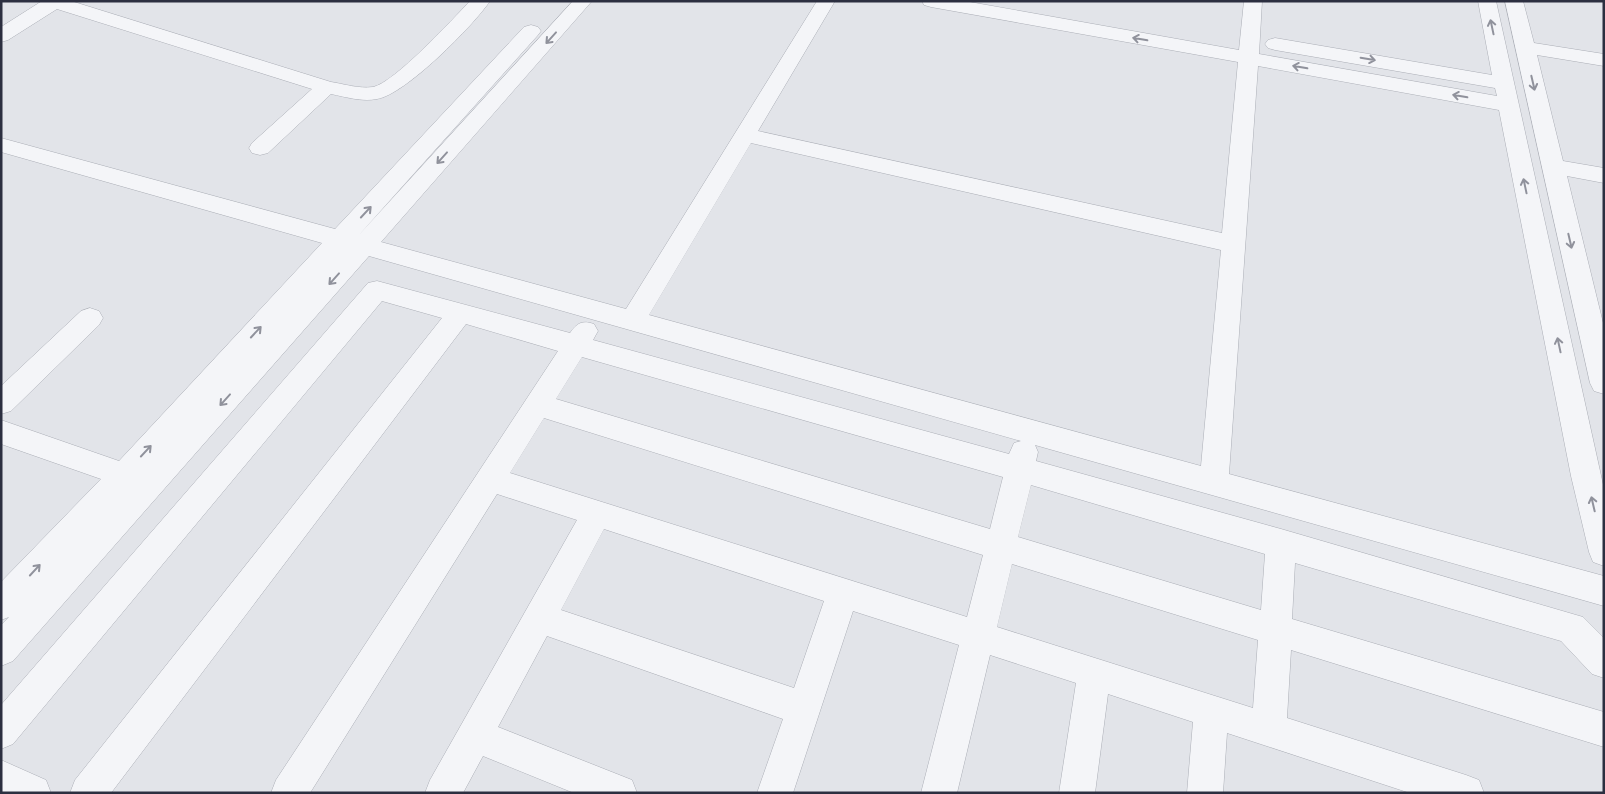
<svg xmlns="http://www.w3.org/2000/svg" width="1605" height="794" viewBox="0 0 1605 794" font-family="'IBM Plex Sans',sans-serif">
<rect width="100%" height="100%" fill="#e2e4e9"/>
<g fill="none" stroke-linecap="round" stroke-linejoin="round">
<g stroke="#abaeb6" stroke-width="1">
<path id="minor" d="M71,1L331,82C344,84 359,89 373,87C394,83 453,19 470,1H490C474,25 405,95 377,99C362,102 346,97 331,94L268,153L260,155L252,153L249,148L252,143L312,89L57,9L8,40L1,42V27L42,1Z
M573,1H592L381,242L626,309L817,1H835L758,131L1222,233L1238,62L931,7L924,5L922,1H964L1239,50L1244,1H1262L1259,54L1497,96L1495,88L1275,50L1268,48L1265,44L1268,40L1275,38L1492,75L1478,1H1496L1604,489V566L1593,562L1589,552L1571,476L1499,110L1258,66L1229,474L1604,576V606L1035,445L1038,452L1036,461L1281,529L1583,617L1604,638V678L1592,674L1561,641L1295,563L1292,619L1604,712V747L1291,650L1287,718L1466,775L1479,780L1484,793H1410L1227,733L1223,793H1187L1193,722L1108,694L1095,793H1059L1076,683L990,655L957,793H921L959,645L853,611L793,793H757L783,719L547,636L498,727L632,780L637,793H574L483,756L463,793H425L430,780L577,520L497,494L310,793H271L276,780L558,351L466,324L111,793H70L75,780L442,318L382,301L13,744L1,749V705L368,283L377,281L570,333C577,323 582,320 594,324L598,331L593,340L1009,454L1014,443L1021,441L369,256L13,661L1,666V625L9,617L1,620V582L101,479L1,444V420L119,461L322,243L1,152V138L335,229L524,27L531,25L538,27L541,31L538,35L358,236ZM751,143L1221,250L1201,466L649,315ZM582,357L1003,477L990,529L556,399ZM544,418L983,555L967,617L510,473ZM1031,485L1265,554L1261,610L1018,537ZM604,529L824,601L794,688L561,610ZM1012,564L1258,640L1253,708L997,627Z
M1505,1H1523L1534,43L1604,54V66L1537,55L1563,161L1604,168V183L1567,176L1604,327V394L1594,391L1590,383Z
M90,308L99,311L103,318L99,325L11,411L1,414V386L81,311Z
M1,760L46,780L51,793H1Z"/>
</g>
<use href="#minor" fill="#f4f5f8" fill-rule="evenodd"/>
</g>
<defs><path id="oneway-shaft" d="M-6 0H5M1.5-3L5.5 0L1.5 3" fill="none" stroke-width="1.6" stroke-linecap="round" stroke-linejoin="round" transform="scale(1.25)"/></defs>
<g stroke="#90929c">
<use href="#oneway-shaft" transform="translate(1492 27) rotate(-102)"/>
<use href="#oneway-shaft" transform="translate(551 38) rotate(132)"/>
<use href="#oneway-shaft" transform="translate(1140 39) rotate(-170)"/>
<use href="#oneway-shaft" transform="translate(1368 59) rotate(10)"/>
<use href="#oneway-shaft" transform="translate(1300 67) rotate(-170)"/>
<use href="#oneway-shaft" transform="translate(1533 83) rotate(77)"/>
<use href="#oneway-shaft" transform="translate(1460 96) rotate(-170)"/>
<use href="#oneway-shaft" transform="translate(442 158) rotate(132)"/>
<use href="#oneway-shaft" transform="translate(1525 186) rotate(-102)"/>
<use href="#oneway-shaft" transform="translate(366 212) rotate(-47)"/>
<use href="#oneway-shaft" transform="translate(1570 241) rotate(77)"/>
<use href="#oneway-shaft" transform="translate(334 279) rotate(132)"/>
<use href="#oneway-shaft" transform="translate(256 332) rotate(-47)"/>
<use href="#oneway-shaft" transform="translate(1559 345) rotate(-102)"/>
<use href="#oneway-shaft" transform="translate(225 400) rotate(132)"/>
<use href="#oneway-shaft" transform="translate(146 451) rotate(-47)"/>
<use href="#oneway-shaft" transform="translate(1593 504) rotate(-103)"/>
<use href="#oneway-shaft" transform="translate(35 570) rotate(-47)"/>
</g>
<rect width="1605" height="794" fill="none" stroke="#2c2f40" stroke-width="5"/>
</svg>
